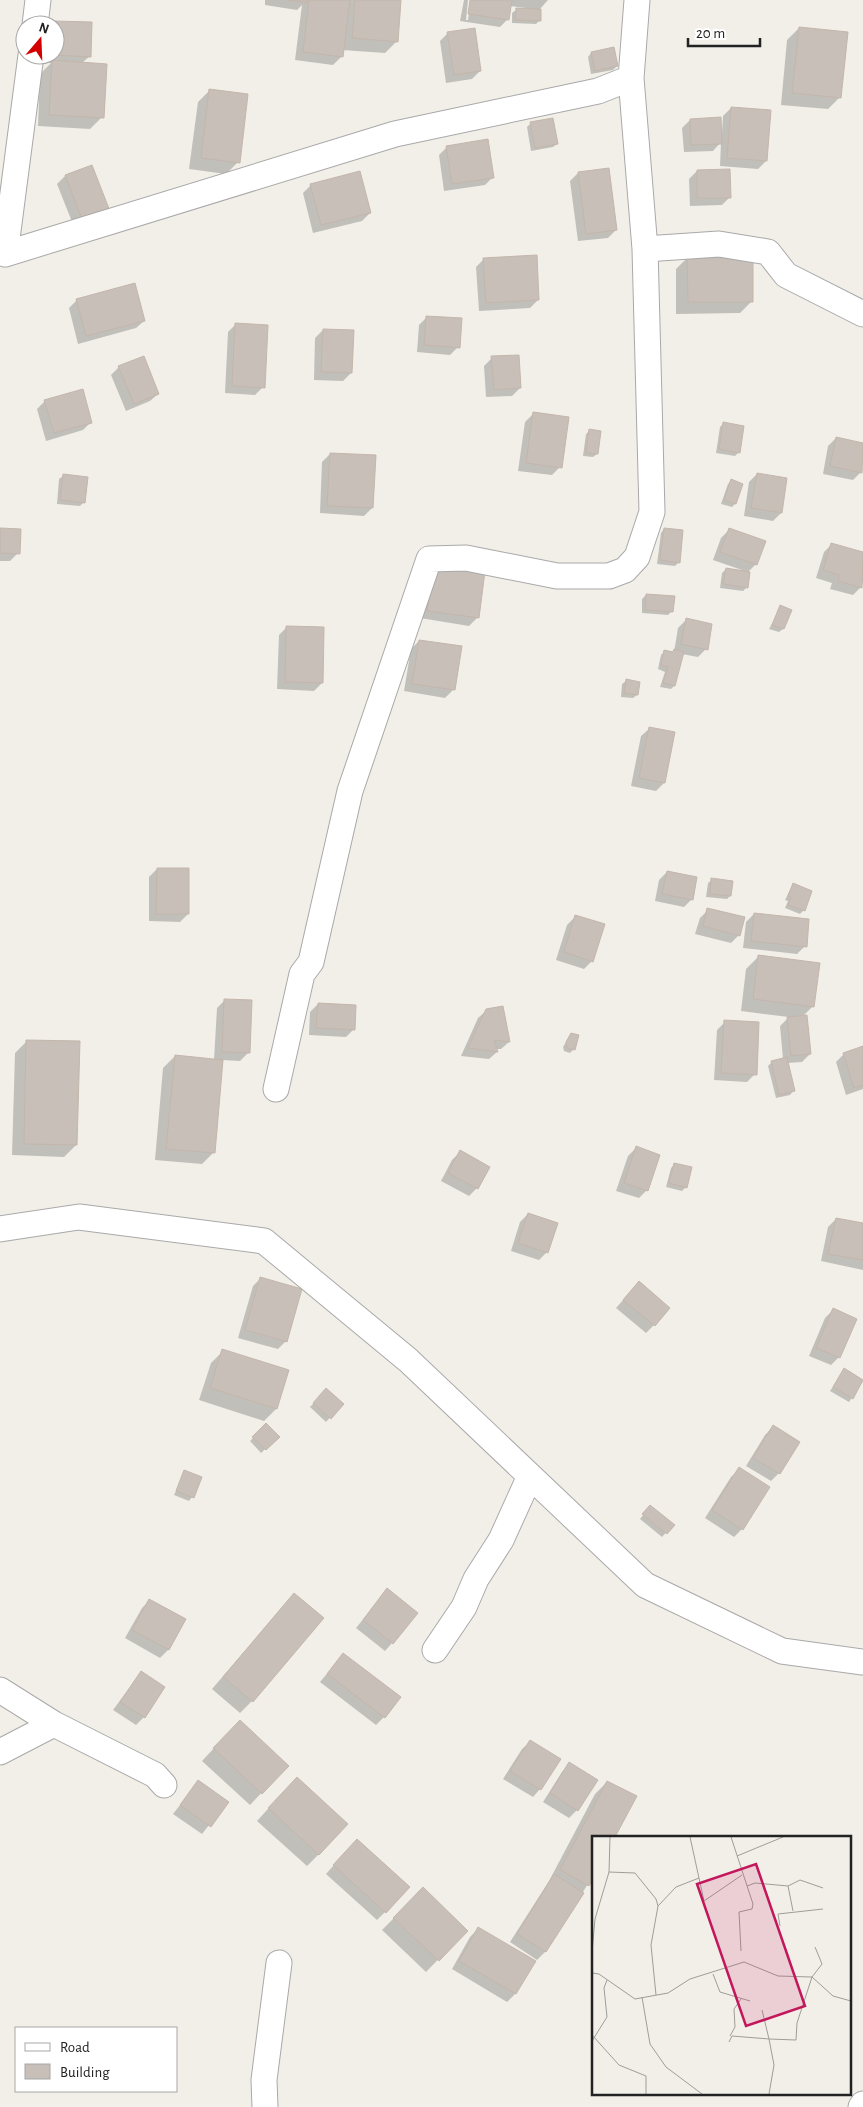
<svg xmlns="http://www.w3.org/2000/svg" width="863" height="2107" viewBox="0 0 863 2107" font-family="'Alegreya Sans',sans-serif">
<rect width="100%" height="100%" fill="#f2efe9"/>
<path fill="#0003" d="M265,0H400L397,41L385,53L342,50L341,57L333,65L295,60L302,5L297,10L265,5Z
M464,0H468L466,20H468L471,0H548L540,9V20L536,24L512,23V13L516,10H526V8L510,6L508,19L500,27L460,21Z
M54,22L90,56L82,63L102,117L90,129L38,126L40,74L51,63H45V55H55V25H51Z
M799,28L840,97L828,109L781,105L787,40Z
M448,33L480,71L472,79L446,83L440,41Z
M591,53L617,66L613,70L591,74L588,57Z
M210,90L238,162L226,174L189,169L198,102Z
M731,108L766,161L758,169L720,166L721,142L713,151L684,152L682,128L690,120L722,133L723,116Z
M530,124L557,144L553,147L531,151L527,127Z
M447,147L493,177L485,185L444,191L439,155Z
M92,167L78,237L57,184L65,176Z
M697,171L730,197L722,205L690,206L689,179Z
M578,173L616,230L608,238L578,241L570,181Z
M311,185L370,213L362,221L313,233L303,193Z
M688,257L752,301L740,313L676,314V269Z
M484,259L538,300L530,308L479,311L476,267Z
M77,300L144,321L136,328L78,344L69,308Z
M427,317L458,347L450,355L417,352L419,325Z
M236,324L263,387L255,395L225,393L228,332Z
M323,330L351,373L343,381L314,380L315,338Z
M492,358L520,388L512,396L486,397L484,366Z
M119,367L158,394L150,401L126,411L111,375Z
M45,401L91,422L83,430L46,441L37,409Z
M533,414L560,467L552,475L518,471L525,422Z
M724,423L739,452L735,456L716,453L720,427Z
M589,431L597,454L593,457L583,456L586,434Z
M836,438L863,444L861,472L853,480L823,474L828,446Z
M330,454L372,508L364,516L320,513L322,462Z
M757,474L781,513L773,521L744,516L749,482Z
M63,476L84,502L80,506L57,504L59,479Z
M731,481L742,484L735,504L732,507L721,504L728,484Z
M0,529L18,553L10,561H0Z
M664,529L679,562L675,566L657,564L661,533Z
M729,530L756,564L749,571L746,588L743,591L720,588L722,573L726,569L742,570L713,560L721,538Z
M832,544L863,554V582L861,587L853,595L830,589L832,583L816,578L824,552Z
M434,565L477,618L469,626L420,618Z
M646,595L672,611L668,615L642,613V599Z
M781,607L783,629L779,632L769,629Z
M686,620L706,649L698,657L682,654L674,686L671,689L660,687L665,672L658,669L661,655L665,651L674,652L678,628Z
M287,627L322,683L314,691L277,689L279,635Z
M419,641L453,690L445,698L404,691L411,649Z
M626,681L637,695L633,698L621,697L622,684Z
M649,729L664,783L656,791L631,786L641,736Z
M157,869L188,914L180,922L149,921V877Z
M667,872L692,899L684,907L655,901L659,880Z
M712,880L730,896L727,899L706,897L708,883Z
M793,884L804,910L800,914L785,908L788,901L785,900Z
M708,910L739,935L731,943L695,934L700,918Z
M754,914L805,946L797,954L743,948L746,922Z
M575,917L592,961L584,969L556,960L567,925Z
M758,957L813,1006L802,1017L810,1054L802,1062L787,1063L793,1091L790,1095L776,1098L768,1066L772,1062L783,1059L780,1026L789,1017L741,1011L746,969Z
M225,1000L248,1053L240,1061L222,1060L214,1152L202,1164L155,1160L163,1068L175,1056L214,1060L217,1008Z
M318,1004L354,1029L346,1037L309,1035L310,1012Z
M487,1010L509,1042L501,1049H496L497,1052L489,1059L461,1056L478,1018Z
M725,1022L755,1074L747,1082L714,1080L717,1030Z
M571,1034L574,1049L570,1053L564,1051L563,1047Z
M27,1041L76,1145L64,1157L12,1155L15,1053Z
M863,1048V1089L846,1095L836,1062L844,1054Z
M636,1148L647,1190L639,1198L616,1191L628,1156Z
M460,1152L477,1188L469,1196L441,1181L452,1160Z
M675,1164L686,1187L682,1191L666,1187L671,1168Z
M528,1214L547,1252L539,1260L511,1251L520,1222Z
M836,1219L863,1224V1270L821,1261L828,1227Z
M261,1278L286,1341L278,1349L238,1338L253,1286Z
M631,1291L654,1325L646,1333L616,1308Z
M833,1310L839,1357L831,1365L809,1356L825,1318Z
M223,1351L288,1371L276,1409L264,1421L199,1400L211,1363Z
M844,1370L863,1381L849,1402L830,1391Z
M326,1390L342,1404L326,1422L310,1407Z
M266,1425L278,1437L261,1453L250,1441Z
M773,1427L779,1473L771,1481L746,1466L765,1435Z
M739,1469L742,1529L734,1537L705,1518L731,1477Z
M185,1472L192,1497L189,1501L174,1495Z
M647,1510L673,1525L662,1537L640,1519Z
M387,1590L392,1643L385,1651L356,1628Z
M294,1594L252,1701L240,1713L212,1689Z
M150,1600L185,1620L168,1650L160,1658L125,1638L142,1608Z
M336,1663L384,1717L376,1725L320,1682Z
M141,1672L144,1717L136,1725L113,1710Z
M228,1733L287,1766L250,1805L202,1761Z
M530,1742L540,1789L533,1797L503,1779L522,1749Z
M569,1764L596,1780L577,1810L569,1818L543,1802L562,1772Z
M198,1782L227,1802L202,1834L173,1814Z
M607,1782L614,1837H593V1876L545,1952L537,1960L510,1942L549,1881L595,1794Z
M285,1790L319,1854L307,1866L257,1821Z
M349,1848L385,1912L377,1920L326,1874Z
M423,1889L466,1931L426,1972L382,1930Z
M478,1929L534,1961L515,1994L507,2002L452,1969L470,1937Z"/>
<path fill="#c7bfb8" stroke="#c4b6ab" d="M288,0H307L306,3Z
M309,0H350L343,57L303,52Z
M355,0H401L398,42L352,38Z
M470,0H512L509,20L468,14Z
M516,8L541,9V21L515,20Z
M53,21L92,22L91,57L52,55H55Z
M799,27L848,32L841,98L792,93Z
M475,28L481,71L454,75L447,32Z
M614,47L618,66L595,71L591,52Z
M52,60L107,64L104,118L49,115Z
M209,89L248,94L240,163L201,158Z
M731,107L771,110L767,161L727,158Z
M721,117L722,144L691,145L690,119Z
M553,118L558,144L535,148L530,122Z
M488,139L494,178L452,184L446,146Z
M92,165L113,219L86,230L65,175Z
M609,168L617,230L586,234L578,172Z
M730,169L731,198H697V170Z
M360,171L371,213L321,225L310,184Z
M537,255L539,300L486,303L483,258Z
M753,255V302H688L687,256Z
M135,283L145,321L86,336L76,299Z
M426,316L462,318L460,348L424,345Z
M235,323L268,325L265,388L232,386Z
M323,329L354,330L352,373L321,372Z
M519,355L521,388L494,390L491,356Z
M144,356L159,394L134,404L118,366Z
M83,389L92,423L54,433L44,400Z
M533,412L569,417L562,468L526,463Z
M723,422L744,426L740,453L719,449Z
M589,429L601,431L598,454L586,453Z
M836,437L863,443L862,473L830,466Z
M330,453L376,455L373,508L327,506Z
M757,473L787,478L782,513L751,508Z
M63,474L88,477L85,503L60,500Z
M731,479L743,484L736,504L724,500Z
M0,528L21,529L20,554L0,553Z
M664,528L683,530L680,563L660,560Z
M729,528L766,541L757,565L720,552Z
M831,543L863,552L862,588L838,581L839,575L823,570Z
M434,564L485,571L479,618L427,611Z
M726,568L750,572L748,588L723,584Z
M646,594L675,596L673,612L645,610Z
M780,605L792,610L784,629L772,625Z
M686,618L712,624L708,650L681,644Z
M286,626L324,627L323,683L285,682Z
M419,640L462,646L455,690L412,684Z
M674,649L684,652L675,686L663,683L668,667L661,665L664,650L673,652Z
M626,679L640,682L638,695L624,693Z
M649,727L675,732L665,783L639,778Z
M157,868H189V914H156Z
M667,871L697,877L693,900L662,894Z
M711,878L733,881L731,896L710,894Z
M793,883L812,891L805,911L788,905L791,897L788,896Z
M707,908L745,917L740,936L703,926Z
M754,913L809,919L807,947L751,941Z
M575,915L605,924L593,962L564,952Z
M758,955L820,963L814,1007L753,999Z
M224,999L252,1000L250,1053L222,1052Z
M318,1003L356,1005L355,1030L316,1028Z
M503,1006L510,1042L494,1040L498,1052L468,1048L486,1009Z
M807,1015L811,1054L791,1056L787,1017Z
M724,1020L759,1022L757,1075L721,1073Z
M571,1033L579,1035L575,1050L567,1048L566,1042Z
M26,1040L80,1041L77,1145L24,1144Z
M863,1046V1085L854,1088L843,1053Z
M175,1055L223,1060L215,1153L166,1149Z
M787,1057L795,1091L779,1095L771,1061Z
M636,1146L660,1155L648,1191L624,1183Z
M460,1150L490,1167L478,1189L448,1173Z
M674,1163L692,1167L687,1188L669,1183Z
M528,1213L558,1223L548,1253L518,1243Z
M836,1218L863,1223V1260L828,1254Z
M260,1277L302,1289L287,1342L245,1330Z
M639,1281L670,1308L655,1326L623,1300Z
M833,1308L857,1319L840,1358L816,1348Z
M222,1349L289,1370L277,1409L210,1388Z
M844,1368L863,1380L853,1399L833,1387Z
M326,1388L344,1404L331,1419L313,1403Z
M266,1423L280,1437L266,1450L252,1437Z
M773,1425L800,1442L780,1474L753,1458Z
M739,1467L770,1487L743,1530L712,1510Z
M184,1470L202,1477L194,1498L176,1491Z
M650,1505L675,1525L667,1534L642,1514Z
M387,1588L418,1613L393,1644L363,1620Z
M294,1593L324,1618L253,1702L223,1677Z
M149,1599L186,1619L169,1650L132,1630Z
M343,1653L401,1697L385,1718L327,1674Z
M141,1671L165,1687L145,1718L120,1702Z
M240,1720L289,1766L262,1794L213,1748Z
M530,1740L561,1759L541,1790L510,1771Z
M569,1762L598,1780L578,1811L550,1793Z
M297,1777L348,1824L319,1855L268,1808Z
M198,1780L229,1802L211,1827L180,1805Z
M607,1781L637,1796L615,1837H593V1879L589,1886L560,1870Z
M357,1839L410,1887L386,1913L333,1865Z
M554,1874L584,1893L546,1952L517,1934Z
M423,1887L468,1931L439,1961L393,1918Z
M478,1927L536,1961L516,1994L459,1961Z"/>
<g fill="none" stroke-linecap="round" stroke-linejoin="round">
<g stroke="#a9a9a9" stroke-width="27">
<path id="minor" d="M35,25L38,0
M31,55L5,254L395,134L598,91L631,78
M645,249L719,244L768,252L786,275L863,314
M276,1089L302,974L311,962L350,791L429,559L466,558L557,576H609L625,570L637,557L652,512L645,249L631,78L637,0
M0,1229L79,1217L264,1241L408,1360L645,1585L782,1651L863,1662
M435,1650L464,1607L476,1579L501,1540L530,1476
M0,1690L54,1724L155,1775L164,1785
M0,1752L54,1724
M265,2107L264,2080L279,1963
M861,2107L863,2104"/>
</g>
<use href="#minor" stroke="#fff" stroke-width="25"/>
</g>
<g transform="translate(592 1836)">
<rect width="259" height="259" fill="#f2efe9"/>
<path fill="none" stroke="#9f9d99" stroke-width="1" d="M98,1L112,65L150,39M139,1L161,68L160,73L147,76L149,115M145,20L191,1M17,36L43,37L64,63L66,70L59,109L64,159M155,50L163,47L196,50L208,44L231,52M196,50L201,75M66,70L84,51L107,42M188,90L186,78L231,73M223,111L230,128L220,141L241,160L259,165M0,116L3,83L17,36L18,1M0,137L7,138L43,163L76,157L98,143L152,126L186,140L220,141L205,187L204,204L177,203L182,229L177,258M121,138L128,156L158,165M50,161L58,208L74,231L110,258M0,199L27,229L54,240V258M138,200L143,191L142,173L149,163M0,205L15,181L12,152L15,144M137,206L140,200L177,203L170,174"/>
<path fill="#c2185b" fill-opacity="0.15" stroke="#c2185b" stroke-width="2.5" d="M164,28L213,170L154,190L105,48Z"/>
<rect width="259" height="259" fill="none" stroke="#222" stroke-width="2.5"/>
</g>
<rect x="15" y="2027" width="162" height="65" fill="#ffffff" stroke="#a7a7a7"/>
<rect x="25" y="2043" width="25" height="8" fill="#ffffff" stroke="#a7a7a7"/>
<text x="60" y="2052" font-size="15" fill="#222222">Road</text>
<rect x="25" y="2064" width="25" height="15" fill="#c7bfb8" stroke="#a7a7a7"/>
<text x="60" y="2077" font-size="15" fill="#222222">Building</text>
<g transform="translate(40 40) rotate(19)"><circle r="24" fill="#ffffff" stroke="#a7a7a7"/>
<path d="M0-4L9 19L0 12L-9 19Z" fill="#d40000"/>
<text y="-8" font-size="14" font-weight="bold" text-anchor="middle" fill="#222222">N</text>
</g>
<path d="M688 38v8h72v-8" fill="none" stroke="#222222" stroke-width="2.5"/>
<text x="696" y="38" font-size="15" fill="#222222" stroke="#ffffff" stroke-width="4" paint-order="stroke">20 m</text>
</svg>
